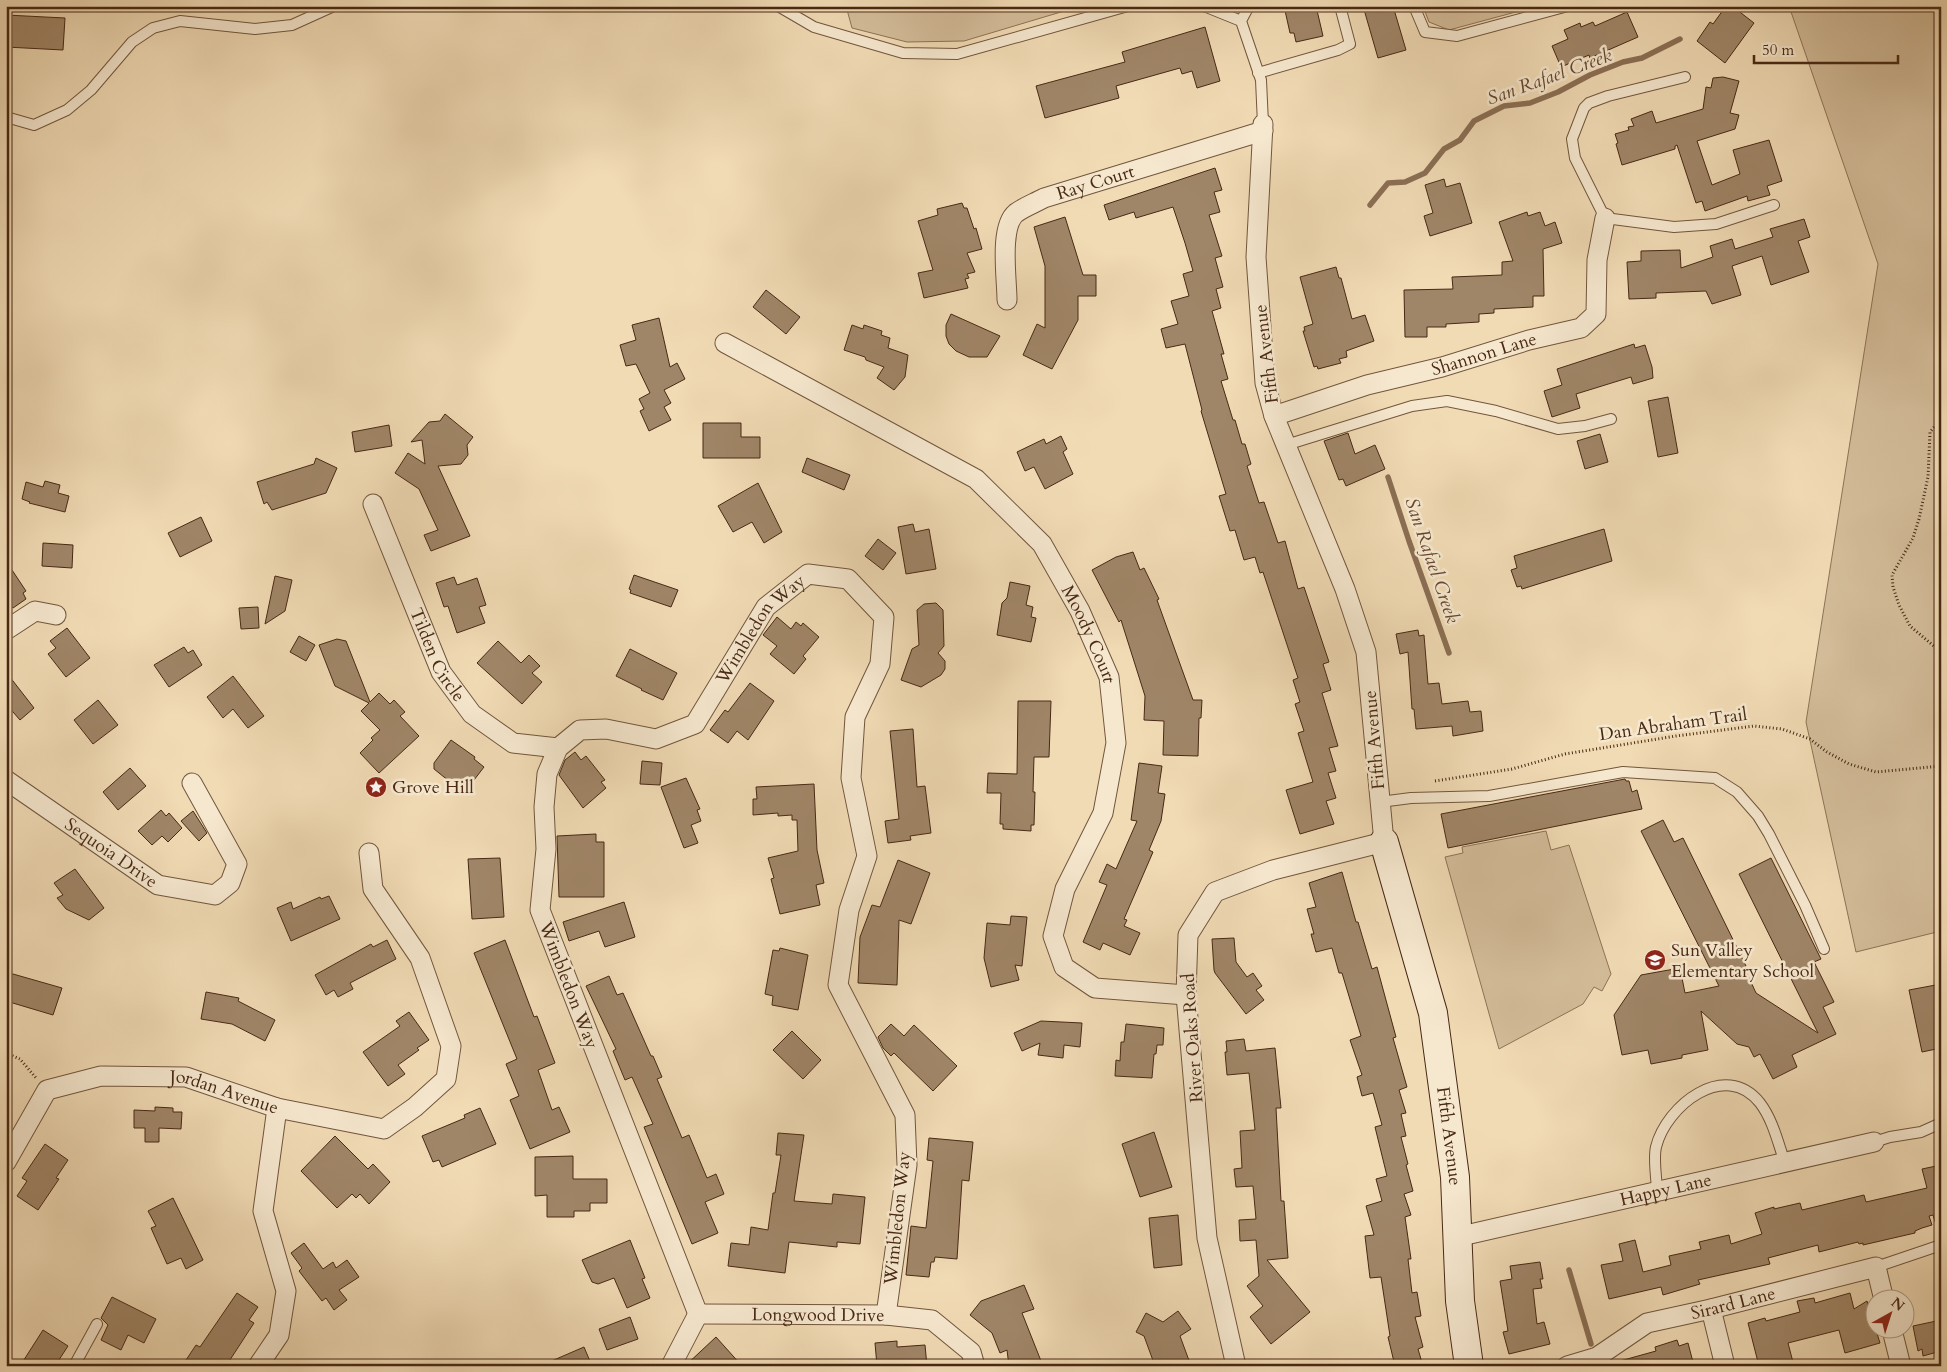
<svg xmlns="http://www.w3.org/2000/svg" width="1947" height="1372" viewBox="0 0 1947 1372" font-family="Cardo,serif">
<rect width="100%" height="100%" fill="#f1dbb5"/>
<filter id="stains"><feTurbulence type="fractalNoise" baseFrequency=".004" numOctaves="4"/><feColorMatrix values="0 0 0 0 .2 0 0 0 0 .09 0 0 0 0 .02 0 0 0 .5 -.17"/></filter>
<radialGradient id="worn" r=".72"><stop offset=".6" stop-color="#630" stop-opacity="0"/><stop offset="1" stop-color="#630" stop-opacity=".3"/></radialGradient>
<path fill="#d4bd9a" stroke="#8e7357" d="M846,6H1081L964,41L907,42L852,28Z
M1423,6H1538L1449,30L1429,22Z
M1789,6H1941V931L1856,952L1806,722L1878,264Z
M1546,831L1551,850L1569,845L1611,974L1602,991L1594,987L1583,1004L1499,1049L1445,857L1463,853L1462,847Z"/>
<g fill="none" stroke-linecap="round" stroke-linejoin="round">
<path stroke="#8b6f54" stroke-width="5.5" d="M1370,205L1388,183L1405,182L1425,173L1444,149L1460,140L1474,121L1504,106L1530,103L1558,92L1590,75L1623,62L1642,58L1680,39
M1388,477L1409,541L1449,653
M1569,1270L1591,1344"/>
</g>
<path fill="#a08668" stroke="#482914" d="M1284,6H1316L1323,36L1296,42L1294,33H1290Z
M1363,6H1393L1406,50L1378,58Z
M1726,6H1732L1754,23L1725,63L1697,41L1710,22L1713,24Z
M1627,12L1638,37L1590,58L1589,55L1561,67L1552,46L1568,39L1564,30L1580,23L1581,27L1593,22L1595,26Z
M6,15L65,18L63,50L6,47Z
M1205,27L1220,81L1197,88L1192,71L1182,74L1180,68L1116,86L1119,98L1045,118L1036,86L1125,62L1122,52Z
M1723,77L1739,81L1730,113L1739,115L1735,129L1697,141L1712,185L1740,174L1733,150L1769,140L1782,181L1767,186L1770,195L1748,201L1747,196L1705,211L1702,201L1696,203L1677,145L1675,146V149L1622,165L1616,144L1618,143L1615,134L1629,130L1628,127L1634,126L1631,119L1652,111L1656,123L1703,109L1706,87L1711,88L1713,78Z
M1215,168L1222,190L1214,192L1220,212L1209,215L1222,256L1215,258L1223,287L1216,289L1221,308L1212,311L1224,354H1221L1228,379L1221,381L1233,420H1235L1242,444H1245L1251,464L1247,466L1259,503L1264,502L1278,543L1285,541L1298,589L1304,587L1329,662L1323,664L1331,690L1322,693L1338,746L1329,748L1336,771L1328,773L1336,798L1326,801L1334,824L1300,834L1286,790L1313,782L1298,733L1304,731L1295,704L1300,702L1293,680L1298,678L1263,572L1260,573L1255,557L1244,560L1235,530L1230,531L1219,496L1226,494L1201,411L1202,410L1185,344L1166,348L1161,329L1178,324L1171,301L1189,296L1183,274L1193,271L1185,243L1173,207L1136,218L1134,212L1109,220L1104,205Z
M1444,179L1446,187L1460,183L1472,223L1430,236L1424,216L1433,213L1425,185Z
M962,203L964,208H967L974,229L976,228L982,249L967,253L975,272L967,274L969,278L965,279L968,288L924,298L918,273L933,270L918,221L938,215L937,209Z
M1527,212L1528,216L1540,212L1545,226L1555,222L1562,243L1543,249L1544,296H1533V307L1494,309V313L1479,314V322L1446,324V327H1427V337H1405L1404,290L1453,289L1452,277L1502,275V262L1513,261L1499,222Z
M1065,217L1083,275H1096V296H1078V320L1052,369L1023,355L1037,324L1045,328V266L1034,227Z
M1804,219L1810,237L1798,241L1809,272L1771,285L1762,256L1732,266L1741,295L1712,304L1706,291L1656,293V298L1629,299L1627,262L1641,261V251L1680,250L1681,268L1713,257L1710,246L1732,239L1735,249L1773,237L1770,229Z
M1336,267L1339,278H1341L1352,319L1365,315L1374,341L1346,351L1347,357L1339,359L1341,363L1318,369L1317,366L1314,367L1303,331H1305L1304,327L1313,324L1300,277Z
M766,290L800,317L786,334L753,307Z
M951,314L1000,336L987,357H969L956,351L949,344L946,336V325Z
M659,318L670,367L677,363L685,379L664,390L671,403L664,407L671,420L649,431L640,411L644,409L639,399L650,393L636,364L626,366L620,345L636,340L632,325Z
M852,325L863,329L864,325L882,331L881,335L890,338L888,348L908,355L905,377L894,390L877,378L884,367L866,360L865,357L844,350Z
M1634,344L1635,348L1645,345L1652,367L1653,378L1633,384L1631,377L1576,394L1580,408L1552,417L1544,391L1562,385L1557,369Z
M1668,397L1678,453L1658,457L1648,401Z
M445,414L473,437L467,445L468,455L461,464L438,466L470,536L431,551L424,535L438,530L419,489L395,473L408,453L425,464L422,440L411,442L429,422L440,421Z
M703,423H741V437H760V458H703Z
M389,425L392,446L355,452L352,432Z
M1348,433L1355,454L1375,445L1385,469L1346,486L1343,479L1339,480L1324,441Z
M1600,434L1608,462L1585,469L1577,441Z
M1061,436L1067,449L1063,452L1073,474L1045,489L1034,467L1025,471L1017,452L1044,439L1046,444Z
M316,458L337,468L326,493L272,510L267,502L264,504L257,482L314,464Z
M807,458L850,475L844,490L802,472Z
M45,481L60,485L58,493L69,496L65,512L29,503L30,502L22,499L26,482L43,487Z
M758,483L782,532L764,543L752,522L733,532L718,506Z
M201,517L212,541L180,557L168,533Z
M913,524L915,532L929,529L936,569L906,574L898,527Z
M1604,529L1612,561L1522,589L1521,586L1517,587L1511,570L1517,568L1514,556Z
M878,539L896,553L883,570L865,556Z
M43,543L73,545L72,568L42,566Z
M1133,552L1140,570L1144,568L1159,599L1157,600L1193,700H1202L1201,718H1199L1198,756L1163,755L1164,721L1144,720L1145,696L1121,620L1119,622L1092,570L1116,557Z
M6,561L26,591L23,593L26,599L13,608L10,604L6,607Z
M634,575L678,590L671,607L630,593L631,590L629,589Z
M275,576L292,580L285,611L265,624Z
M454,577L457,585L477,578L486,605L479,607L485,623L457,633L448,606L444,607L436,583Z
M1010,582L1030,586L1026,605L1033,607L1031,617L1036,618L1031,642L997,635L1002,603L1007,598Z
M936,603L943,610L944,646L938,653L945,661V669L941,675L921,687L901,680L912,649L919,645L917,610L924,604Z
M258,607L259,628L241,629L239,608Z
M777,617L791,629L796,622L801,626L803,623L819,637L803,656L806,659L794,674L770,654L777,646L763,635Z
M67,628L90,658L66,677L48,654L56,648L50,641Z
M1418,630L1419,636L1424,635L1428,684L1439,683L1442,704L1468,701L1470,712L1481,711L1483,731L1453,736L1452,726L1416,729L1414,709H1412L1408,652L1400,654L1396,634Z
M299,636L315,645L306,661L290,652Z
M337,639L346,641L370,702L379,693L390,704L394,700L405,712L400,716L419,736L379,773L360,753L373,740L371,738L380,730L361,711L369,703L335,686L319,645Z
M498,641L521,663L529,655L540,666L532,673L542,682L522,704L477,663Z
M184,647L188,653L193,650L202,665L169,687L154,665Z
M630,649L677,673L663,700L641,690L642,689L616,676Z
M6,672L34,708L20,720L6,704Z
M233,676L264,716L248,728L233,709L223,718L207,697Z
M750,683L774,701L748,740L737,731L728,743L710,730L725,710L728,712Z
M98,700L118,725L93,744L74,720Z
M1018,701H1051L1049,757H1034L1033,792H1035L1034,825H1031V831L1003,829V824H1000L1001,793H987L988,773L1017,774Z
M913,729L917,787L925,786L931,833L910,836L911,840L888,843L885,821L899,819L890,731Z
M451,740L475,757L474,759L484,767L464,793L434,769V763Z
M575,752L581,760L586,756L605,780L601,782L606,788L583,808L559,775L565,760Z
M642,761L662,763L660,785L640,784Z
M1139,763L1162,766L1158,793L1165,794L1161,821L1149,850L1153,852L1124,919L1127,920L1124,926L1140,933L1130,955L1103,943L1100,950L1083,942L1107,885L1099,882L1107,864L1116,869L1137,821L1131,820Z
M130,768L146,786L118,810L103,792Z
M686,778L700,809L697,810L701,821L691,825L698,843L684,848L661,787Z
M1625,779L1626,781H1629L1632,792L1637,790L1642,809L1448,848L1441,814Z
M814,784L817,850L824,883L816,885L820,905L780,914L771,879L774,878L768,858L798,851L797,820H792V815L778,816V813L753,815V799H757L756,787Z
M161,810L166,816L169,813L182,828L168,842L162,836L152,845L138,831Z
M193,811L207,833L199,841L181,821Z
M1663,820L1674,842L1683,838L1746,966L1744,967L1756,993L1818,1033L1739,874L1771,858L1821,959L1814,962L1834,1002L1823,1007L1836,1034L1792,1055L1797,1067L1773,1079L1760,1054L1754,1057L1749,1047L1737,1044L1701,1011L1708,1050L1682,1055V1058L1651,1064L1648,1050L1622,1055L1614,1015L1641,975L1680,968L1685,993L1719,986L1641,831Z
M596,834V842H604V897H559L557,836Z
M500,858L504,917L472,919L468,859Z
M898,860L930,873L911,924L899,920L897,985L858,983L860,937L872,905L880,907Z
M75,869L104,908L89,920L66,909L57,898L63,895L54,883Z
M1342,872L1356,922H1358L1372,969L1377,967L1396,1037L1393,1038L1407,1087L1399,1090L1406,1113L1401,1114L1406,1136L1401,1137L1408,1164L1406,1165L1413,1191L1404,1194L1411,1215L1405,1217L1411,1259H1408L1412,1293L1417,1292L1421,1316L1415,1317L1423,1347L1418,1349L1423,1366H1395L1388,1337L1390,1336L1381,1277L1370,1278L1365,1236L1374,1235L1366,1206L1382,1201L1376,1179L1387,1176L1375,1127L1382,1125L1373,1093L1362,1096L1357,1077L1362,1075L1350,1040L1361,1036L1342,973H1339L1332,948L1316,952L1311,934H1314L1307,909L1316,907L1309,883Z
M329,896L340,919L291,941L277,908L291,902L293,909L320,897L321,899Z
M624,902L635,937L605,947L599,931L569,941L563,922Z
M1011,916L1027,917L1022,966L1015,965L1019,980L991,987L984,958L987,923L1010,925Z
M1234,938L1236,962L1247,977L1253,973L1262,986L1256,990L1264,1000L1246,1014L1215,973L1214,970L1212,939Z
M387,940L396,959L350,983L353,989L338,997L334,990L326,995L315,975L371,944L373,947Z
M505,940L534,1017L537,1016L555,1063L538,1070L552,1110L559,1107L570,1132L530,1149L510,1100L519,1096L506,1064L517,1059L474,953Z
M780,948L808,955L798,1010L772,1005L773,996L765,994L773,950L779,951Z
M6,972L62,988L53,1015L6,1001Z
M609,976L617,995L623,993L651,1056H653L662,1077L657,1079L682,1138L689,1135L707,1178L716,1174L724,1194L705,1202L718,1233L692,1244L644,1127L653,1124L632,1077L625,1080L613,1051L616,1049L586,986Z
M1941,984V1048L1922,1052L1909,990Z
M206,992L239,998L238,1001L275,1020L265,1041L232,1024L201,1019Z
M409,1012L429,1040L417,1048L419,1050L398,1065L405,1074L388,1086L363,1052L400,1026L396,1021Z
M1041,1021L1082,1023L1080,1047L1064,1045L1063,1058L1038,1055L1040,1043L1022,1051L1014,1033Z
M891,1024L904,1036L914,1025L957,1066L933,1091L894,1053L891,1056L883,1048L878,1037Z
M1126,1024L1164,1028L1163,1045H1157L1156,1054H1154L1152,1078L1115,1076L1116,1060L1120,1061L1121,1042H1124Z
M792,1031L821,1060L803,1079L773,1050Z
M1244,1039L1246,1051L1275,1048L1281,1108H1276L1281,1201H1284L1288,1258L1267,1260L1310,1312L1271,1344L1250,1317L1263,1306L1247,1286L1259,1276L1256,1240L1240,1241L1239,1220L1256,1219L1253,1186L1236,1187L1234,1169L1242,1168L1240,1131L1255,1130L1249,1073L1227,1075L1225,1052H1227L1226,1041Z
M155,1107L173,1108V1112H182L181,1129L159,1128V1142H145V1128H134V1110L155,1111Z
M480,1108L496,1144L442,1167L439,1160L433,1162L422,1136L465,1118L464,1115Z
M1154,1132L1172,1187L1140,1197L1122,1144Z
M778,1133L804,1135L794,1201L832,1204L833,1194L865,1197L860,1244L837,1242V1247L789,1242L785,1273L728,1266L731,1243L749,1245L751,1227L768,1230L773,1193H775L781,1155H776Z
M335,1136L368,1169L373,1164L390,1182L369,1204L360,1194L356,1198L352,1194L337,1208L301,1171Z
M929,1138L973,1142L969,1181L962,1180L957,1259L935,1257L934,1262H931L929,1277L906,1275L911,1226L926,1228L933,1161L927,1160Z
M45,1144L68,1160L56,1178L59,1179L38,1210L17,1196L27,1181L22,1178Z
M573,1156V1179H607V1203H590V1211H574V1217H547V1195L535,1196V1157Z
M1941,1165V1221L1935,1222L1933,1215L1929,1216L1932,1225L1922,1228L1915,1231V1233L1863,1245V1243L1859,1244L1858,1242L1819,1252L1818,1245L1768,1258L1770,1264L1698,1280L1700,1284L1663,1295L1661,1287L1609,1299L1601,1265L1623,1261L1619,1244L1635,1240L1643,1272L1671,1265L1669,1256L1701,1249L1699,1242L1729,1235L1731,1244L1762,1234L1755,1213L1774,1207V1209L1800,1203L1802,1210L1864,1195L1866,1202L1927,1188L1922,1169Z
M173,1198L203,1260L186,1269L181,1258L167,1264L151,1228L156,1226L148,1211Z
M1178,1215L1182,1265L1154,1268L1149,1218Z
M630,1240L645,1278L642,1279L650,1298L627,1308L614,1278L598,1284L592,1282L582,1260Z
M304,1243L323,1269L333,1262L336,1268L347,1260L359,1277L339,1290L347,1300L334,1310L326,1298L322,1301L299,1271L302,1268L291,1253Z
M1540,1262L1543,1279H1540L1542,1288L1533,1289L1537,1324L1544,1322L1550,1344L1509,1354L1503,1332L1508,1331L1500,1281L1512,1279L1510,1266Z
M1024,1285L1034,1309L1022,1313L1043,1366H1009L1007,1350L1000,1353L992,1333L970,1315L981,1301Z
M237,1293L258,1307L249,1320L254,1323L226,1366H182L196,1345L200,1347Z
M1850,1293L1854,1309L1867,1301L1880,1343L1845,1353L1839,1330L1788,1343L1794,1366H1759L1748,1323L1765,1318L1766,1321L1800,1312L1797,1301L1814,1298L1815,1303Z
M112,1297L156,1319L144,1343L128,1335L121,1350L101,1340L108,1325L101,1318Z
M1178,1311L1191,1329L1180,1336L1191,1366H1155L1144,1336L1136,1332L1146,1313L1163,1322Z
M630,1317L638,1339L607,1350L599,1329Z
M1941,1320V1351L1923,1356L1922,1349L1918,1351L1913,1326Z
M43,1330L68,1346L55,1366H20Z
M716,1337L742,1366H685Z
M1677,1340L1679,1346L1688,1343L1694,1366H1620V1361L1656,1351L1655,1347Z
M897,1341V1347L925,1345L927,1366H877L875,1343Z
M584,1347L592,1366H540Z"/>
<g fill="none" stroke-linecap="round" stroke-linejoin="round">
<g stroke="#72563c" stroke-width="12">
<path id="lane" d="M778,6L814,27L903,53L957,54L1128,6
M1204,6L1241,21
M1249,6L1241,21L1261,80L1263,124
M1414,6L1425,32L1457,36L1568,6
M1258,73L1338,50L1350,44L1340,6
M1685,77L1608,96L1589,103L1584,108L1572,139L1575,158L1605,218L1674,227L1716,224L1774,205
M6,117L34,125L67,110L91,90L132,42L153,28L180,21L255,29L292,25L334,6
M1286,445L1412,406L1447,401L1496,411L1558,429L1585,426L1611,419
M1380,802L1411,798L1489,796L1623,772L1715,778L1737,792L1758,816L1769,834L1805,905L1824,949
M1874,1142L1890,1137L1921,1132L1941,1123
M1657,1193C1657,1180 1653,1159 1656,1147C1666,1106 1725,1059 1760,1103C1773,1120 1778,1143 1785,1163
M1876,1267L1941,1245
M74,1366L97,1324"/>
</g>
<g stroke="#72563c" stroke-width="21">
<g id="street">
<path id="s1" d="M1007,300C1007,279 999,227 1016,213C1024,207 1035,203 1044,198L1263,131"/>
<path id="s2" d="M725,343L976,479L1042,544L1080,611L1109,677L1116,743L1103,813L1065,889L1053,936L1064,967L1095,988L1186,995"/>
<path id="s3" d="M1274,416L1367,385L1442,367L1529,340L1581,328L1596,314L1597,260L1605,218"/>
<path id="s4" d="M373,504L441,672L472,714L513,743L558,748"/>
<path d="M6,630L35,611L56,615"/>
<path id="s5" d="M6,780L158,885L215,895L230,883L237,864L192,783"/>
<path id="s6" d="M6,1162L47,1090L101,1076L186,1077L277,1108L384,1129L415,1107L446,1079L451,1046L420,958L373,889L369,853"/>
<path id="s7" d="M1457,1237L1874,1142"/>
<path d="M1711,1309L1725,1366"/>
<path id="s8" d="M698,1314L540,910L546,849L544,807L547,774L558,748L580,730L606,729L656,739L695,724L766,607L808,574L848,579L884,617L880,664L855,717L851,778L867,856L849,910L838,985L905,1115L907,1165L886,1315"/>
<path id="s9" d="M698,1314L886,1315L932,1320L971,1352L975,1366"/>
<path d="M1892,1330L1901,1366"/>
<path d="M258,1366L279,1335L286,1291L263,1211L277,1108"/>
<path d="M671,1366L698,1314"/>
<path d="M1236,1366L1207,1238L1186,995L1188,935L1215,892L1273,870L1384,842L1366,652L1345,589L1274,416L1265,383L1256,257L1263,124"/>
<path id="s10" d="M1567,1366L1597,1357L1647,1323L1711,1309L1876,1267L1884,1300"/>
</g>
</g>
<g stroke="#482914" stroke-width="30">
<g id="secondary">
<path id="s11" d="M1384,842L1433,1013L1455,1177L1460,1301L1469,1366"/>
</g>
</g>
<path stroke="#482914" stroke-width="3" stroke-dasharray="1 2.5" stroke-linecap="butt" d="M1941,419L1930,432L1928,477L1919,519L1913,538L1892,575L1893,587L1899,605L1910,626L1941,652
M1435,781L1512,769L1565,754L1676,736L1754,726L1782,729L1810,739L1827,752L1849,764L1876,772L1941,766
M6,1053L20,1059L36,1078"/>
<use href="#lane" stroke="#f6e8cf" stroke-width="10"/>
<use href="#street" stroke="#f6e8cf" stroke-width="19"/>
<use href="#secondary" stroke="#f6e8cf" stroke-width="28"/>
</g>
<defs>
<g id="sight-disc" transform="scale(1.125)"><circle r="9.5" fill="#8f2418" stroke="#f6e8cf"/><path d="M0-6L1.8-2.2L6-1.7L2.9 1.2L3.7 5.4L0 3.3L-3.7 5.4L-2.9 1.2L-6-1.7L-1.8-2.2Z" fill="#fff"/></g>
<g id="school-disc" transform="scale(1.125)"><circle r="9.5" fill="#8f2418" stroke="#f6e8cf"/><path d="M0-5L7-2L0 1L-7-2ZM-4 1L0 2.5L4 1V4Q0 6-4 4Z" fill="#fff"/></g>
</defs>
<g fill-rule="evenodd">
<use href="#sight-disc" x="376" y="787"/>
<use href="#school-disc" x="1655" y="960"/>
</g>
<g text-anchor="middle" stroke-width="5" stroke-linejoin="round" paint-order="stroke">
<g font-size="18" fill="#482914" stroke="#f6e8cf">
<text dy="6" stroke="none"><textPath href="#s1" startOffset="175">Ray Court</textPath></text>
<text transform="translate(1266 354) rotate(-97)" y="6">Fifth Avenue</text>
<text dy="6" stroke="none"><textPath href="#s3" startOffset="219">Shannon Lane</textPath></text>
<text dy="6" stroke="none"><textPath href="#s8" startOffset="862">Wimbledon Way</textPath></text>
<text dy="6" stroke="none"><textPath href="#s2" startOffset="480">Moody Court</textPath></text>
<text dy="6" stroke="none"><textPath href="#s4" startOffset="164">Tilden Circle</textPath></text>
<text transform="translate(1673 724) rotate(-8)" y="6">Dan Abraham Trail</text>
<text transform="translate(1374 740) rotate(-95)" y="6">Fifth Avenue</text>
<text dy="6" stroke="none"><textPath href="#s5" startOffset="128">Sequoia Drive</textPath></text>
<text transform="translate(569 985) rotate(69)" y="6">Wimbledon Way</text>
<text transform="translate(1192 1038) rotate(-94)" y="6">River Oaks Road</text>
<text dy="6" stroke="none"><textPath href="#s6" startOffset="264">Jordan Avenue</textPath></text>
<text dy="6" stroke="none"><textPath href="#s11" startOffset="302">Fifth Avenue</textPath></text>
<text dy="6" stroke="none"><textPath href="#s7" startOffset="214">Happy Lane</textPath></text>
<text transform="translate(897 1218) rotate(-84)" y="6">Wimbledon Way</text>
<text dy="6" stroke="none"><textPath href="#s10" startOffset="180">Sirard Lane</textPath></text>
<text dy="6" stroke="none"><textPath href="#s9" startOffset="120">Longwood Drive</textPath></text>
</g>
<g font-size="18" fill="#482914" stroke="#f6e8cf" text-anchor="start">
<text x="392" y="793">Grove Hill</text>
<text x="1671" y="956">Sun Valley<tspan x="1671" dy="21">Elementary School</tspan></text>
</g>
<g font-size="19" font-style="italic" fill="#64462e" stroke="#f6e8cf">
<text transform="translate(1549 76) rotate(-20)" y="7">San Rafael Creek</text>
<text transform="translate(1433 560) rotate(71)" y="7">San Rafael Creek</text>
</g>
</g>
<rect width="1947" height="1372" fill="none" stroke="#f1dbb5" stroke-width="25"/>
<rect x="8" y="8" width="1932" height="1357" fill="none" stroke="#482914" stroke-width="2.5"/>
<rect x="12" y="12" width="1922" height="1347" fill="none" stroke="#482914"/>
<g transform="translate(1890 1314) rotate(39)"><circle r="24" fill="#f6e8cf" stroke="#b09c84"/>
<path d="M0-4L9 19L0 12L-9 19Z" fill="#8f2418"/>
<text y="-8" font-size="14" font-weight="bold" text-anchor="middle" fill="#482914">N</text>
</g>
<path d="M1754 55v8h144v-8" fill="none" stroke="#482914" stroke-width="2.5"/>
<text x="1762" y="55" font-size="15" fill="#482914" stroke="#f6e8cf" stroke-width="4" paint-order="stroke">50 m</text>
<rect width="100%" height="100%" filter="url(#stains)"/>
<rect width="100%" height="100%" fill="url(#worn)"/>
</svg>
